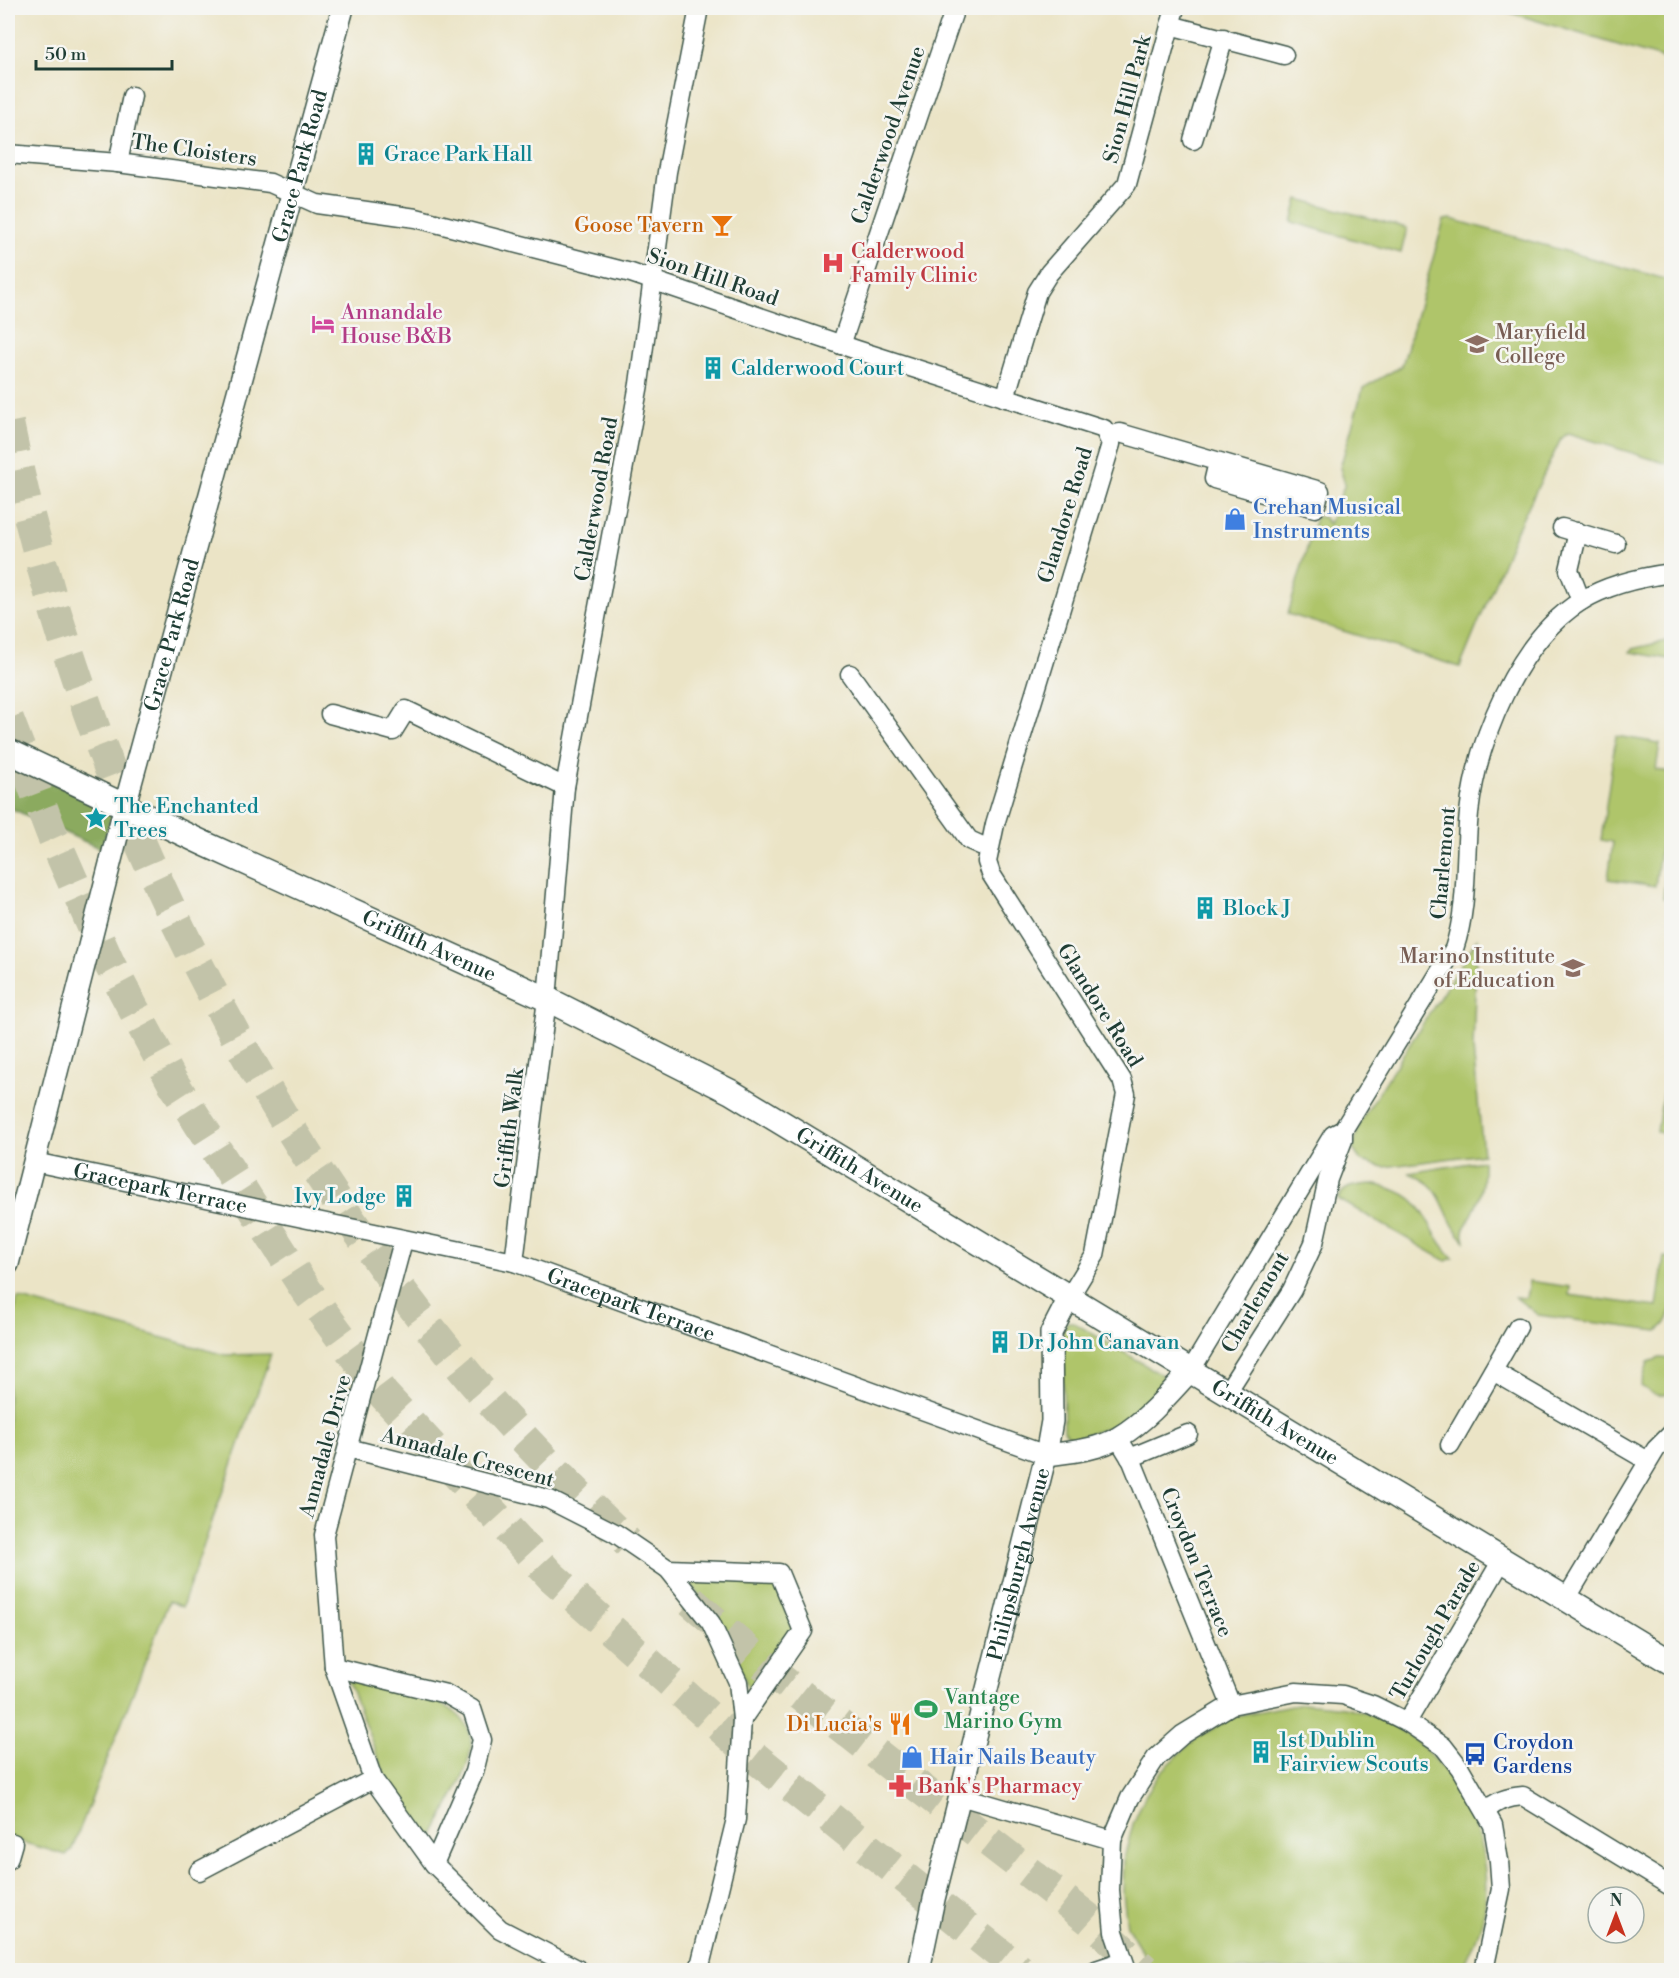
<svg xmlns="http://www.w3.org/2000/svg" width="1679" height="1978" viewBox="0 0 1679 1978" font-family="'Libre Bodoni',serif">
<rect width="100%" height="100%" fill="#f6f6f2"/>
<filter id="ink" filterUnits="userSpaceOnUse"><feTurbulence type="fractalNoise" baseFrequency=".0167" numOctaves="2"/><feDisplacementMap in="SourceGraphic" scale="12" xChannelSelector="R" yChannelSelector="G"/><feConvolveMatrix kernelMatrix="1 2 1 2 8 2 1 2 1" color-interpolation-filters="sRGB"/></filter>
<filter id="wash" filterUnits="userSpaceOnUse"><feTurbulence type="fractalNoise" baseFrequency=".008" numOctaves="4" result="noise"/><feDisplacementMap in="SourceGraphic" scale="24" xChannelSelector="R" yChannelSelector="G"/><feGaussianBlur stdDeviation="1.35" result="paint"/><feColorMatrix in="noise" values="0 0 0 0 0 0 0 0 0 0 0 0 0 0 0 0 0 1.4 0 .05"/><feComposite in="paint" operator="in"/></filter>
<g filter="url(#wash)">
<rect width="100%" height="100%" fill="#ebe4c6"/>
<path fill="#afc56a" stroke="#67814f" stroke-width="1.5" d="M1495,8H1671V61Z
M1298,199L1407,228L1401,253L1292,222Z
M1451,219L1672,281L1671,465L1568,433L1561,439L1515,534L1460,667L1288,614L1316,517H1323L1329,524L1345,484L1340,468L1363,388L1402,366L1444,220Z
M1666,641L1671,642V657L1669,659L1630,652L1632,649Z
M1616,736L1660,743L1656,770L1671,772L1655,886L1608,879L1613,842L1601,840Z
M1671,831V899L1663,898Z
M1477,939L1473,1048L1483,1154L1384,1167L1361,1161L1353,1149L1360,1122Z
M1663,1092L1671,1093V1135L1657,1132Z
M1483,1161C1484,1190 1478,1207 1463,1230L1465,1241C1440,1217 1448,1186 1409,1173Z
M1371,1184C1432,1194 1418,1221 1453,1258L1446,1261L1338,1199C1343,1185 1358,1185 1371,1184Z
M1664,1257L1671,1258C1672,1281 1679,1319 1657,1331L1538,1315L1515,1297L1526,1298L1529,1281L1570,1287L1569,1295L1657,1307Z
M18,1298L225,1355L271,1354L182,1607L169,1601L72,1849L66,1855L8,1838V1334Z
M1067,1322H1073L1162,1375L1164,1379L1150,1398L1122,1424L1074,1438L1068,1436L1064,1430L1062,1333Z
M1660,1358L1671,1359V1393C1658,1398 1652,1394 1641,1386L1648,1362Z
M685,1577L774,1581L795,1628L749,1690C733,1647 714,1612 685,1577Z
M347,1678C382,1687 468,1694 471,1741C473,1767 443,1814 431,1839L387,1781Z
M1303,1703C1318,1705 1334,1705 1349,1708C1437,1729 1493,1818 1485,1906C1482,1929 1472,1949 1462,1970H1153L1127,1926L1123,1893L1124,1858L1133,1824L1145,1796L1160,1773L1195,1739L1235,1716Z"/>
<path fill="#8baa5e" stroke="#557449" stroke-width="1.5" d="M8,765L114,809L101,849L8,807Z"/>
</g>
<g filter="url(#ink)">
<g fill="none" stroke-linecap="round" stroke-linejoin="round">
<path stroke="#c2c3a9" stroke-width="32" stroke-dasharray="32 16" stroke-linecap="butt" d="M8,423C79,774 241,1102 470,1378C519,1436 573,1490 628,1543
M8,719L52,834L109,963L172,1081L306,1290L383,1394L551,1576L753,1756L1020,1970
M691,1601L784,1682L1090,1920L1145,1970"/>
<g stroke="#3e564a" stroke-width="21">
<g id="minor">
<path d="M1170,25L1284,55"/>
<path d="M132,96L118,163L270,183L317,204L416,218L631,273L857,350L1104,429L1111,444L995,824L987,862L991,874L1122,1080L1126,1094L1095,1255L1070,1296"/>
<path d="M1193,140L1224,38"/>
<path d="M8,154L118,163"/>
<path d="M841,345L955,8"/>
<path d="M1005,398L1037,292L1049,273L1127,184L1175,8"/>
<path d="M1109,436L1120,433L1320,491L1315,508L1214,479L1218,462"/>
<path d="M1562,528L1616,544"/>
<path d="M1578,532L1569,570L1581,601"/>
<path d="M850,674L969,840L989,849"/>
<path d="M330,714L393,731L406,710L565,787"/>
<path id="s1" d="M34,1162L514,1262L1046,1455"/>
<path d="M403,1241L324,1535L334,1667L373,1779L434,1864L500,1929L579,1970"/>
<path d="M514,1262L547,999L565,787L639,384L667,172L699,8"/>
<path d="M1191,1370L1333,1135L1343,1130"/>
<path d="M1493,1371L1648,1461"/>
<path d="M1227,1392L1292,1290L1314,1243L1328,1179L1343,1140V1130L1454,949C1469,904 1464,860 1469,813C1477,741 1517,641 1581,601C1607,585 1641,577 1672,573"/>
<path d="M1118,1438L1132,1461L1231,1705"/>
<path d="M1450,1445L1518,1327"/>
<path d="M348,1448L548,1499L615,1533L668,1569L711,1623L738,1682L742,1719L736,1819L699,1970"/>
<path d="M1130,1458L1188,1434"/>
<path d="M668,1569L779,1573L803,1631L742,1719"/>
<path d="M1566,1599L1656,1449L1672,1433"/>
<path d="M334,1667L446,1694L472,1709L482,1740L474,1772L434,1864"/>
<path d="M1407,1722L1502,1560"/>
<path d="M960,1796L1112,1840"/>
<path d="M1487,1810C1497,1800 1509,1797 1523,1796L1672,1887"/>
<path d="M8,1860L13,1843"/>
<path d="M199,1871L373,1779"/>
<path d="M1096,1970L1123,1961"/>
<path d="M1127,1970L1114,1932L1110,1890L1112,1840L1130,1798L1156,1758L1182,1735L1231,1705L1296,1692L1343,1695L1373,1705L1407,1722L1443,1746L1460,1768L1493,1825L1499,1861L1501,1889L1484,1970"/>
</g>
</g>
<g stroke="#3e564a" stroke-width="24">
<g id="tertiary">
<path id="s2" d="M8,1264L125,805L343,8"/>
<path d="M1046,1455C1070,1452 1099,1450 1119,1437C1147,1420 1169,1394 1191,1370"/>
<path id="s3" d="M919,1970L934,1899L1046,1455L1052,1421L1051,1333L1070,1296"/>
</g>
</g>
<g stroke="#3e564a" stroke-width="27">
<g id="secondary">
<path id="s4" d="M8,751L203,843L547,999L731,1092L1672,1663"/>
</g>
</g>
<use href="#minor" stroke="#fff" stroke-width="18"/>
<use href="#tertiary" stroke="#fff" stroke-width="21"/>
<use href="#secondary" stroke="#fff" stroke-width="24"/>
</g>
</g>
<defs>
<g id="building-bare" transform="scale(1.8)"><path d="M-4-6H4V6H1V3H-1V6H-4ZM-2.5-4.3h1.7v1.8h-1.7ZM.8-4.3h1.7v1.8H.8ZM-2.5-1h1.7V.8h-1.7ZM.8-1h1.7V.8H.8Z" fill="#0f9aa8" stroke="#f6f6f2" stroke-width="2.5" paint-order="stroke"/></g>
<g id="bar-bare" transform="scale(1.8)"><path d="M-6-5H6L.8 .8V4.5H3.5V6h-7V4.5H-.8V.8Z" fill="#e8710a" stroke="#f6f6f2" stroke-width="2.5" paint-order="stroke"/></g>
<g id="hospital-bare" transform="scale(1.8)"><path d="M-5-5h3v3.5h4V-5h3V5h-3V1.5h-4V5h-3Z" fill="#e0444e" stroke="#f6f6f2" stroke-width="2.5" paint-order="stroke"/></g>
<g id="hotel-bare" transform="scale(1.8)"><path d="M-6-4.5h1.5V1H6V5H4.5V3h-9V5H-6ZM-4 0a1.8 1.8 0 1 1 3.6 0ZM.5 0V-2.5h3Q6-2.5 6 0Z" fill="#d1479c" stroke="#f6f6f2" stroke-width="2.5" paint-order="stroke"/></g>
<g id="school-bare" transform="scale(1.8)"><path d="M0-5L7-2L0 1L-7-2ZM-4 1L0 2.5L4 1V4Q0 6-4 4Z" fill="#8d6e63" stroke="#f6f6f2" stroke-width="2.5" paint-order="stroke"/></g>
<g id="shop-bare" transform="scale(1.8)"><path d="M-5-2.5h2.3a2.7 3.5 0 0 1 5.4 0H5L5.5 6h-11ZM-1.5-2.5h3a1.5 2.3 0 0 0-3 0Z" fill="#3f7fe0" stroke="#f6f6f2" stroke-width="2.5" paint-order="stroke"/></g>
<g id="sight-bare" transform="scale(1.8)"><path d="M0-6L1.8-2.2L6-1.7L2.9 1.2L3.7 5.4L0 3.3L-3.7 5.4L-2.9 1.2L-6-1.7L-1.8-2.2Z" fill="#0f9aa8" stroke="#f6f6f2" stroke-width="2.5" paint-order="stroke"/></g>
<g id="university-bare" transform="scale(1.8)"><path d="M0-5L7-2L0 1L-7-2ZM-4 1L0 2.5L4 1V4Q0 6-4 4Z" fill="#8d6e63" stroke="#f6f6f2" stroke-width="2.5" paint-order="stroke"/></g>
<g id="stadium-bare" transform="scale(1.8)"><path d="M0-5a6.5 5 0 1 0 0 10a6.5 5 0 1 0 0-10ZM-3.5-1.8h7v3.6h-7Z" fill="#2e9e5b" stroke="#f6f6f2" stroke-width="2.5" paint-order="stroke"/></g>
<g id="restaurant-bare" transform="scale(1.8)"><path d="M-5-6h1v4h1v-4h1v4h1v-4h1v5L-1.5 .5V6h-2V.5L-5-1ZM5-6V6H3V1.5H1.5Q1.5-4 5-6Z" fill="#e8710a" stroke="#f6f6f2" stroke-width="2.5" paint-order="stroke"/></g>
<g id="bus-bare" transform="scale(1.8)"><path d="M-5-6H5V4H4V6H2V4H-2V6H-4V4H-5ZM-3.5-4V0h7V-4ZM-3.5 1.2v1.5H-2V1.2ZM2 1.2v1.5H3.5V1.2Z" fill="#1a4fb4" stroke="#f6f6f2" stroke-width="2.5" paint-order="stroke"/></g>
<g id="pharmacy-bare" transform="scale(1.8)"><path d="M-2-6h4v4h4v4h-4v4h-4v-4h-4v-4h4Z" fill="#e0444e" stroke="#f6f6f2" stroke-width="2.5" paint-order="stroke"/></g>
</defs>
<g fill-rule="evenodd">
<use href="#building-bare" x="366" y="154"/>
<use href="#bar-bare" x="722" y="225"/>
<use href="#hospital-bare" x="833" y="263"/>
<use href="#hotel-bare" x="323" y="324"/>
<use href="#school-bare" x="1477" y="344"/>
<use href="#building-bare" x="713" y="368"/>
<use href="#shop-bare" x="1235" y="519"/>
<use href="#sight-bare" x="96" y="818"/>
<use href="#building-bare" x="1205" y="908"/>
<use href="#university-bare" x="1573" y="968"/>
<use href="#building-bare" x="404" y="1196"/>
<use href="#building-bare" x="1000" y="1342"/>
<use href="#stadium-bare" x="926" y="1709"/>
<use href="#restaurant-bare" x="900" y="1724"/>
<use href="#building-bare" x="1261" y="1752"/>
<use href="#bus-bare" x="1475" y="1754"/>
<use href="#shop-bare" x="912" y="1757"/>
<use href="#pharmacy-bare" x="900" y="1786"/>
</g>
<g text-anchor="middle" stroke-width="5" stroke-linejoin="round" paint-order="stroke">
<g font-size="21" fill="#1f3d34" stroke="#f6f6f2">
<text transform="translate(1127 99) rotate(-75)" y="7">Sion Hill Park</text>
<text transform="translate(888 135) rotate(-71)" y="7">Calderwood Avenue</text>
<text transform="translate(194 150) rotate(8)" y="7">The Cloisters</text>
<text dy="7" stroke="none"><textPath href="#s2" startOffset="1136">Grace Park Road</textPath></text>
<text transform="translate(713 277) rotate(19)" y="7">Sion Hill Road</text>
<text transform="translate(596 499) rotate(-80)" y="7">Calderwood Road</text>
<text transform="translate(1065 515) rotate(-73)" y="7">Glandore Road</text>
<text dy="7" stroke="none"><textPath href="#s2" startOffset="650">Grace Park Road</textPath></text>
<text transform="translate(1443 863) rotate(-85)" y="7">Charlemont</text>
<text dy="7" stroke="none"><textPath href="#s4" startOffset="464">Griffith Avenue</textPath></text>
<text transform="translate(1100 1005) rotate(58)" y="7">Glandore Road</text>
<text transform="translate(509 1128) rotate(-83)" y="7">Griffith Walk</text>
<text dy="7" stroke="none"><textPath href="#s4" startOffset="950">Griffith Avenue</textPath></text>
<text dy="7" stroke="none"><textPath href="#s1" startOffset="129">Gracepark Terrace</textPath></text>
<text transform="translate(1255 1302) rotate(-60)" y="7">Charlemont</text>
<text dy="7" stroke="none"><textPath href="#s1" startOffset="615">Gracepark Terrace</textPath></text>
<text dy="7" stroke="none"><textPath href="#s4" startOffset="1436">Griffith Avenue</textPath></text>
<text transform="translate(325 1446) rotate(-75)" y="7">Annadale Drive</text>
<text transform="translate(468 1457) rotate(15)" y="7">Annadale Crescent</text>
<text transform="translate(1197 1562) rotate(68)" y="7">Croydon Terrace</text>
<text dy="7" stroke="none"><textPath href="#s3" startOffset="418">Philipsburgh Avenue</textPath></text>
<text transform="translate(1435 1630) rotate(-60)" y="7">Turlough Parade</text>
</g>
<g font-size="21" fill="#0d838f" stroke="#f6f6f2" text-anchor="start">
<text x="384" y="161">Grace Park Hall</text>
<text x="731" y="375">Calderwood Court</text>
<text x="114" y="813">The Enchanted<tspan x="114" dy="24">Trees</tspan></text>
<text x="1223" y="915">Block J</text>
<text x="386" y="1203" text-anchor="end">Ivy Lodge</text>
<text x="1018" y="1349">Dr John Canavan</text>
<text x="1279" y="1747">1st Dublin<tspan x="1279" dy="24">Fairview Scouts</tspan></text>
</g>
<g font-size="21" fill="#c56008" stroke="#f6f6f2" text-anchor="end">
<text x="704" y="232">Goose Tavern</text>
<text x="882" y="1731">Di Lucia's</text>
</g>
<g font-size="21" fill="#be3a42" stroke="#f6f6f2" text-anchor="start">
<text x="851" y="258">Calderwood<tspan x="851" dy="24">Family Clinic</tspan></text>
<text x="918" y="1793">Bank's Pharmacy</text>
</g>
<g font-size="21" fill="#b23c85" stroke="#f6f6f2" text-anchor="start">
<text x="341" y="319">Annandale<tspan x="341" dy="24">House B&amp;B</tspan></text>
</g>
<g font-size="21" fill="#785e54" stroke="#f6f6f2" text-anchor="start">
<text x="1495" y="339">Maryfield<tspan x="1495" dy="24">College</tspan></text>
<text x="1555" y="963" text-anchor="end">Marino Institute<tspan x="1555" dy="24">of Education</tspan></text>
</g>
<g font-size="21" fill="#366cbe" stroke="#f6f6f2" text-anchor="start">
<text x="1253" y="514">Crehan Musical<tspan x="1253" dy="24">Instruments</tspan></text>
<text x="930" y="1764">Hair Nails Beauty</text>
</g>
<g font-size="21" fill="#27864d" stroke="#f6f6f2" text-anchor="start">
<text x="944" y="1704">Vantage<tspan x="944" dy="24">Marino Gym</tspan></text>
</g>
<g font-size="21" fill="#164399" stroke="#f6f6f2" text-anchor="start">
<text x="1493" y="1749">Croydon<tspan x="1493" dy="24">Gardens</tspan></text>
</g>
</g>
<rect width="1679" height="1978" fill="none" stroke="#f6f6f2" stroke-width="30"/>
<g transform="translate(1616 1915)"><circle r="28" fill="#f6f6f2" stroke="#a0aca6" stroke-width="1.5"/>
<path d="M0-4.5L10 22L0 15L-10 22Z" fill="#c8321e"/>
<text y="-9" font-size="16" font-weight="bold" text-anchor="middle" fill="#1f3d34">N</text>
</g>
<path d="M36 60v9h136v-9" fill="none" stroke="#1f3d34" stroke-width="3"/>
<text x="45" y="60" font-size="18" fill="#1f3d34" stroke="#f6f6f2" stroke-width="4.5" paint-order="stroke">50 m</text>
</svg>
